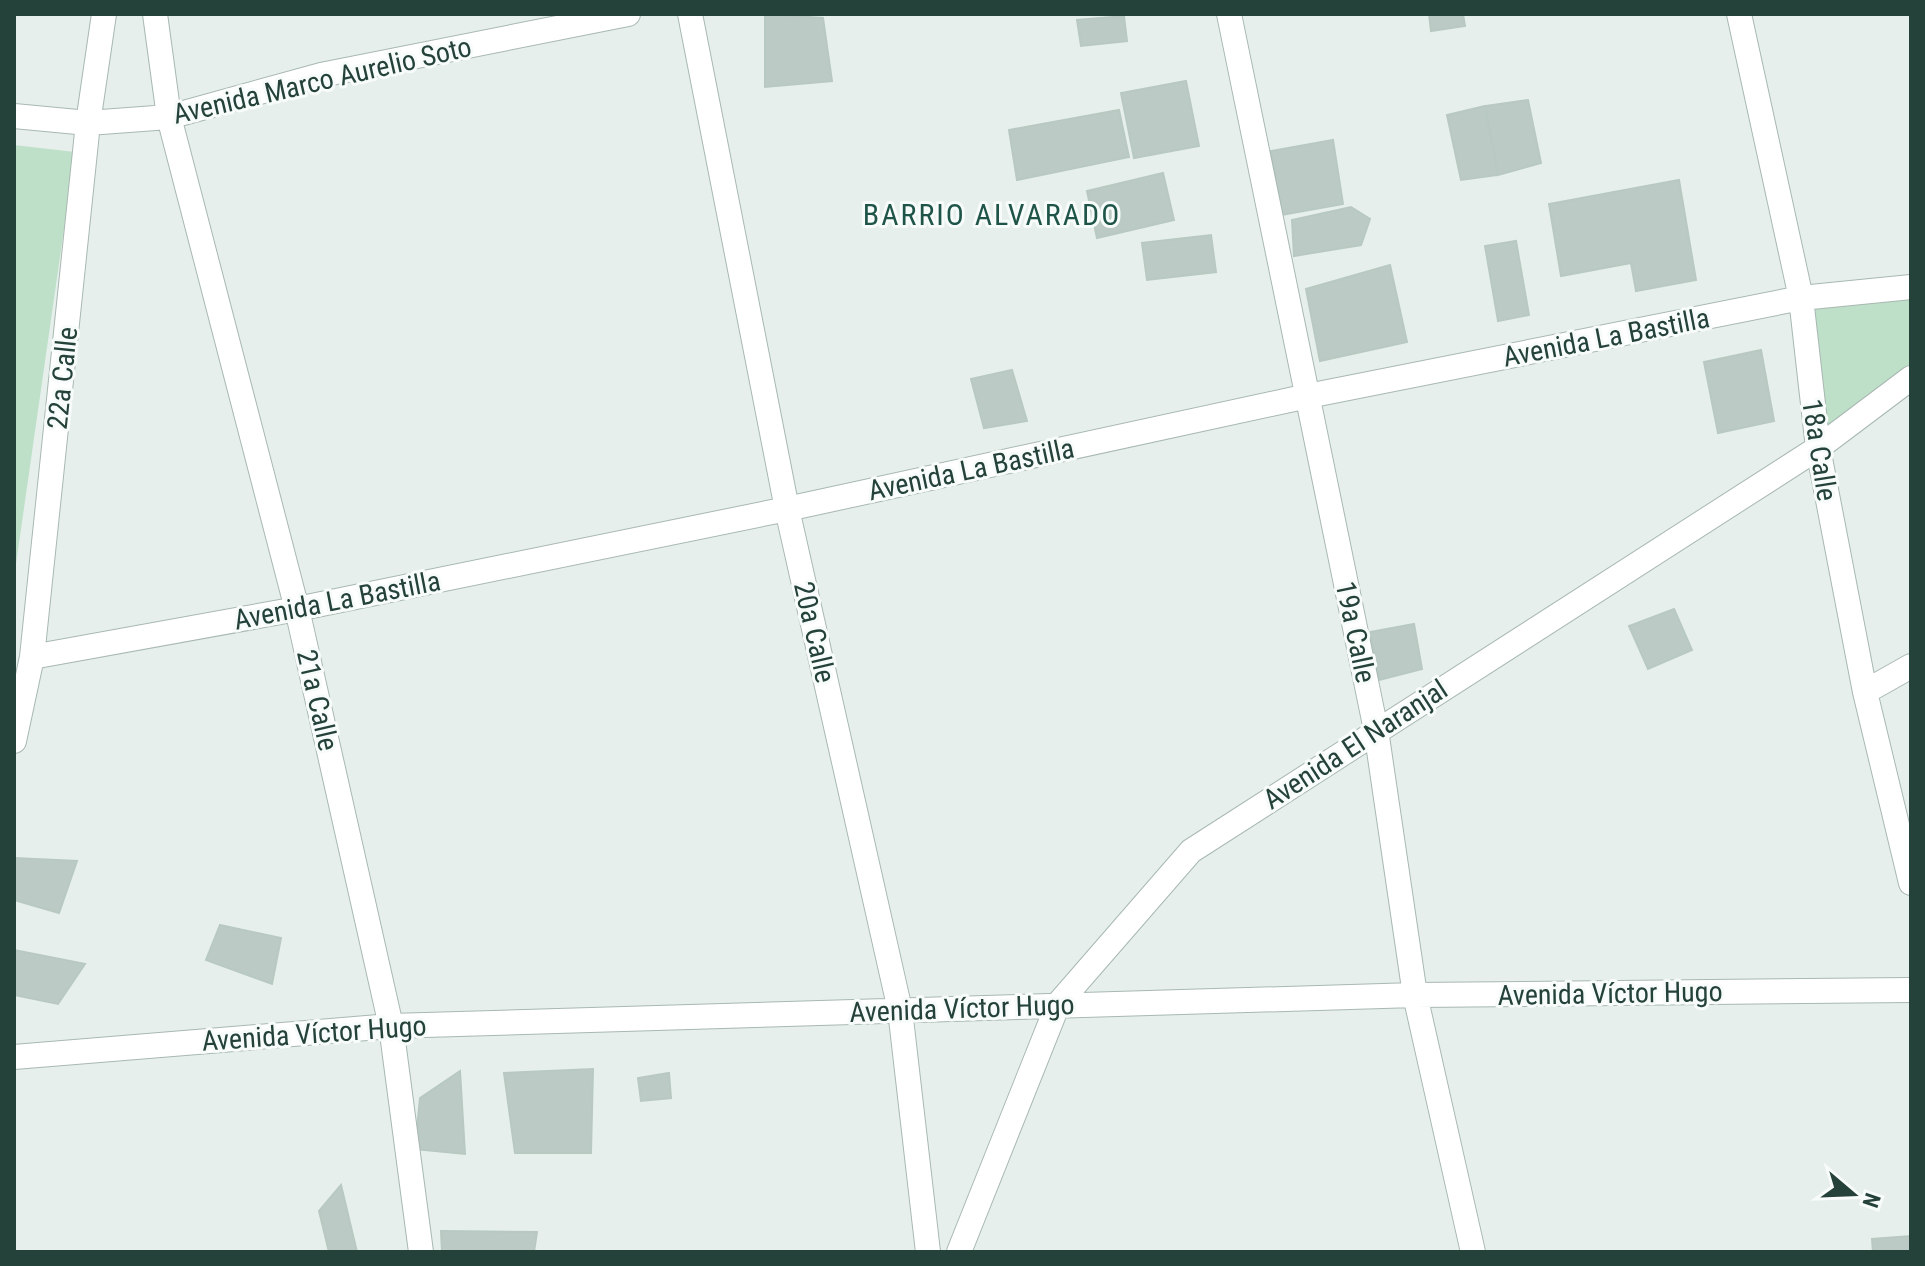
<svg xmlns="http://www.w3.org/2000/svg" width="1925" height="1266" viewBox="0 0 1925 1266" font-family="'Roboto Condensed',sans-serif">
<rect width="100%" height="100%" fill="#e6efeb"/>
<path fill="#bfe0c8" d="M14,145L75,152L14,578Z
M1911,293V371L1818,448L1801,298Z"/>
<path fill="#bbcac4" stroke="#b8c9c2" stroke-width="2" d="M765,14L823,18L832,81L765,87Z
M1429,14H1463L1465,26L1431,31Z
M1124,16L1127,41L1081,46L1077,20Z
M1186,81L1199,146L1134,158L1121,93Z
M1528,100L1541,163L1498,175L1485,106Z
M1485,106L1498,175L1461,180L1447,115Z
M1119,110L1129,157L1017,180L1009,130Z
M1333,140L1343,204L1281,215L1271,151Z
M1163,173L1174,220L1097,238L1087,191Z
M1679,180L1696,280L1636,291L1631,263L1561,276L1549,204Z
M1351,207L1370,219L1361,245L1294,256L1292,220Z
M1211,235L1216,272L1147,280L1142,243Z
M1516,241L1529,315L1498,321L1485,246Z
M1390,265L1407,342L1320,361L1306,289Z
M1761,350L1774,421L1718,433L1704,362Z
M1012,370L1027,421L984,428L971,379Z
M1674,609L1692,650L1648,669L1629,626Z
M1414,624L1422,669L1379,680L1370,632Z
M14,858L77,861L59,913L14,900Z
M220,925L281,938L272,984L206,960Z
M14,950L85,964L58,1004L14,995Z
M593,1069L591,1153H515L504,1073Z
M460,1071L465,1154L415,1149L420,1098Z
M669,1073L671,1098L641,1101L638,1078Z
M341,1185L357,1252H329L319,1211Z
M441,1231L537,1232L534,1252H442Z
M1911,1236V1252H1873L1872,1239Z"/>
<g fill="none" stroke-linecap="round" stroke-linejoin="round">
<g stroke="#a8b8b2" stroke-width="26">
<path id="minor" d="M155,14L169,117L297,609L391,1026L421,1252
M690,14L787,509L900,1010L928,1252
M1229,14L1376,730L1415,995L1473,1252
M1739,14L1801,298L1818,448L1865,692L1911,883
M14,116L88,123L169,117L321,75L628,14
M32,657L297,609L787,509L1308,396L1801,298L1911,287
M1865,692L1911,666
M14,741L32,657L88,123L104,14
M14,1057L391,1026L1415,995L1911,990
M959,1252L1058,1004L1191,851L1818,448L1911,378"/>
</g>
<use href="#minor" stroke="#fff" stroke-width="24"/>
</g>
<g text-anchor="middle" stroke-width="6" stroke-linejoin="round" paint-order="stroke">
<g font-size="28" fill="#24423a" stroke="#f7fbf9">
<text transform="translate(322 80) rotate(-13)" y="10">Avenida Marco Aurelio Soto</text>
<text transform="translate(1606 337) rotate(-11)" y="10">Avenida La Bastilla</text>
<text transform="translate(62 378) rotate(-84)" y="10">22a Calle</text>
<text transform="translate(1820 450) rotate(81)" y="10">18a Calle</text>
<text transform="translate(971 469) rotate(-12)" y="10">Avenida La Bastilla</text>
<text transform="translate(337 600) rotate(-11)" y="10">Avenida La Bastilla</text>
<text transform="translate(815 632) rotate(77)" y="10">20a Calle</text>
<text transform="translate(1356 632) rotate(78)" y="10">19a Calle</text>
<text transform="translate(318 700) rotate(77)" y="10">21a Calle</text>
<text transform="translate(1355 744) rotate(-33)" y="10">Avenida El Naranjal</text>
<text transform="translate(1610 993) rotate(-1)" y="10">Avenida Víctor Hugo</text>
<text transform="translate(962 1008) rotate(-2)" y="10">Avenida Víctor Hugo</text>
<text transform="translate(314 1033) rotate(-4)" y="10">Avenida Víctor Hugo</text>
</g>
<g font-size="30" letter-spacing="2" fill="#1f5548" stroke="#f7fbf9">
<text x="992" y="225">BARRIO ALVARADO</text>
</g>
</g>
<rect width="1925" height="1266" fill="none" stroke="#24423a" stroke-width="32"/>
<g transform="translate(1853 1194) rotate(109)" stroke="#f7fbf9" stroke-width="6" paint-order="stroke">
<path d="M0-6L14 30L0 20L-14 30Z" fill="#24423a"/>
<text y="-12" font-size="22" font-weight="bold" text-anchor="middle" fill="#24423a">N</text>
</g>
</svg>
